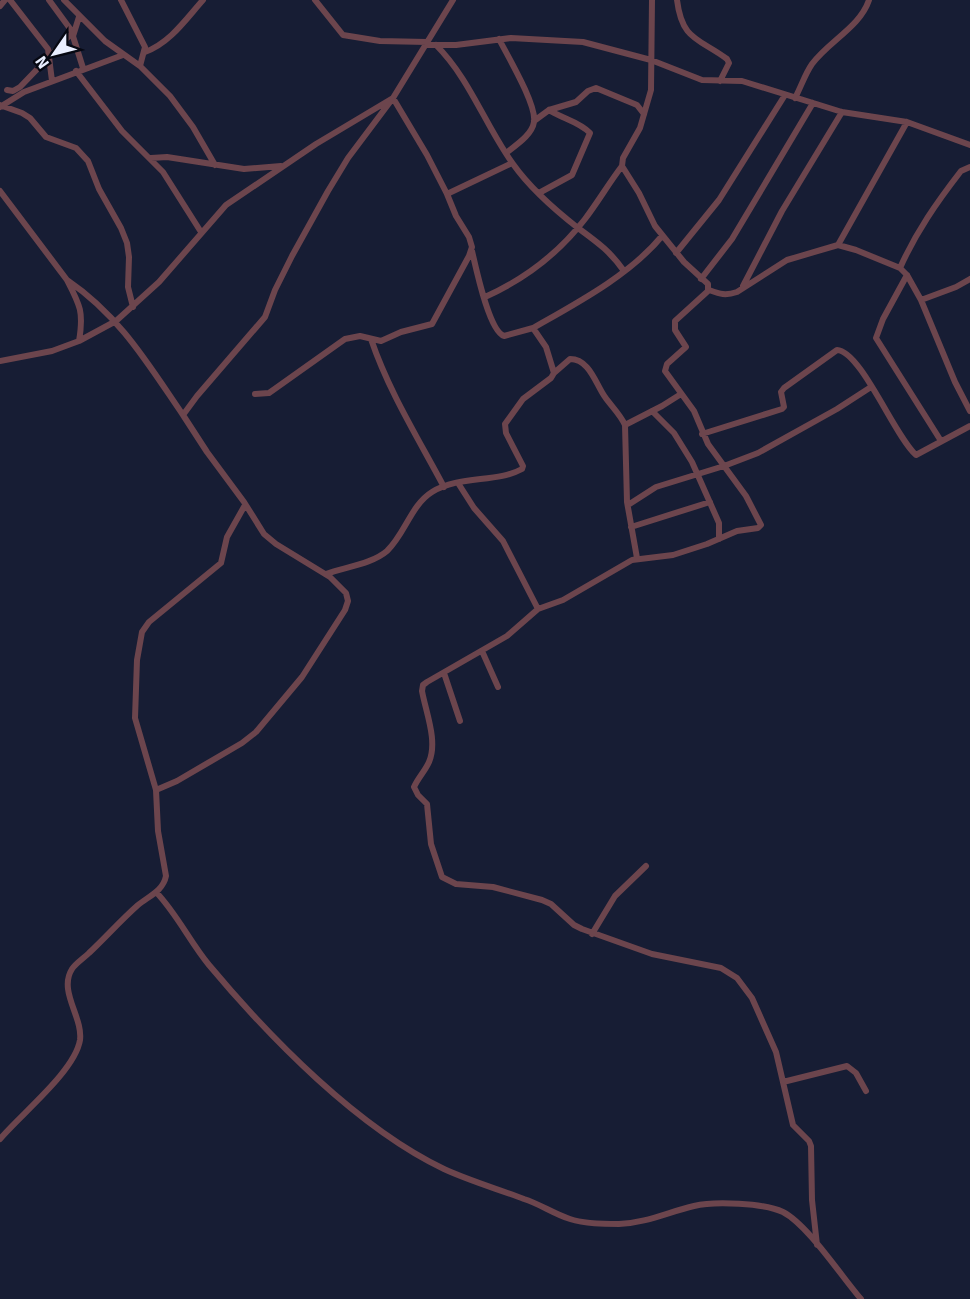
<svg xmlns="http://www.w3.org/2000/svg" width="970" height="1299" viewBox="0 0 970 1299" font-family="Signika,sans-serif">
<rect width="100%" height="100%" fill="#171d34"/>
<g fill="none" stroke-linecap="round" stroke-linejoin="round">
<path stroke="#6c454d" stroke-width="6" d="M10,0L48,49L52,81
M49,0L71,30L83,68
M64,0L105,41L140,66L170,96L193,127L215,165
M121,0L145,47L140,66
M315,0L343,35L380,41L427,42
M652,0L651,90L640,128L623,158L622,166L639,193L655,226L684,262L708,284V291L675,321V330L686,347L667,364L665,371L694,411L708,444L746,496L761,525L758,528L737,531L707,544L673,555L632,560L563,600L538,609L507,636L427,682L423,685L422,691C426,713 438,741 429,762C425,771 418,778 414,787L418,795L427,804L431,844L442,877L456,884L493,887L542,900L551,904L574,925L582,929L652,954L721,968L737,978L752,998L776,1052L793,1125L809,1141L811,1146L812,1200L817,1245
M677,0C682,41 699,38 727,59L729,63L720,81
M0,6L5,0
M73,36L79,17
M499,39C507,55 537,105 534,122C532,135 516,145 506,153
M425,45H456L511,38L583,42L651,60L702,80L742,81L842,112L907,122L970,145
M436,45C470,79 485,125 513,164C530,188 555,210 578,228C597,242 610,251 624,271
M145,52C170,43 186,19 203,0
M76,71L122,131L163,172L201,232
M7,90L13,91L20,87L72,33
M795,98C801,87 805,74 812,64C829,41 860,27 869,0
M0,105L22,113L30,118L46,137L76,148L88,161L99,189L121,228L127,243L129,257L128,287L133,307
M0,107L24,92L123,55
M534,121L549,110L576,102L588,91L596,88L637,105L644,114
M151,158L167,157L244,169L281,166
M0,191L67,280C80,305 84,312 79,341
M539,193L572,175L590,133C580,122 561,118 549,110
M447,194L512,163
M838,245L907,122
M676,253L719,200L785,95
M900,268C916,232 937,202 961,171L970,167
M907,275L883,319L876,338L941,441
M701,279L732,239L813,103
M67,280C120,316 148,364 183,415
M743,286L782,211L842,112
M709,290C720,294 725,296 737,292L787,260L838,245L856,250L900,268L907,275L921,300L955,382L970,411
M485,297C525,279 558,254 585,219C598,202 609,183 622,166
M921,300L956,287L970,279
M533,328C577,303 630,275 662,236
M371,339C389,392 418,438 444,487
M0,361L52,351L79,341L116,321L159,282L226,205L316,144L393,98L427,155L447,194L456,216L469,237L472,247L469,256L432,324L401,332L381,341L360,336L345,339L269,393L255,394
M554,373L570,359C590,359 596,385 605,397C612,407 620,414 625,425L627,502L637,558
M652,411L674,433L692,462L719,523V539
M625,425L662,406L681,394
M702,434L782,409L784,407L781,392L784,388L837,350C861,351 895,437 916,455L970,426
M458,483L474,508L503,541L538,609
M628,505L656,487L724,466L758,453L837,409L871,387
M631,527L710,502
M326,574C345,567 372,564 387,551C405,534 411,505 432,492C459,475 497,483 522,469L523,466L506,433L505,424L523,399L551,378L554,373L546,347L533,328L504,336C489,331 476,268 472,251
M482,651L498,687
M444,673L460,721
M156,790L177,781L242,743L256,732L302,677L345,610L348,601L346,593L330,577L276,544L264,534L244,502L207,452L183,415L197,396L265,317L275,290L292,256L328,191L348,158L393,98L453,0
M156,892C177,914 190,942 209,965C270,1038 358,1128 444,1169C470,1181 498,1189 524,1199C540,1204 554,1214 570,1219C585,1224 604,1224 619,1224C646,1223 668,1212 694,1206C714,1201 764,1203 783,1212C808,1225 841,1276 861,1299
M592,934L615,896L646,866
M783,1082L847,1066L856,1073L866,1091
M0,1139C21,1114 75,1071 80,1040C83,1017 58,991 72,969C76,963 84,958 89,953C106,937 121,920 138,905C149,896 163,891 166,876L158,831L156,790L135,718L137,660L142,632L149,622L221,563L227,537L245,505"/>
</g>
<g transform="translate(54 54) rotate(235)" stroke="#060812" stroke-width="4.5" paint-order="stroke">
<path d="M0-4.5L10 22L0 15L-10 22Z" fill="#e9eeff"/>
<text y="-9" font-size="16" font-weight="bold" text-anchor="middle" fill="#e9eeff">N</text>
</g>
</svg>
